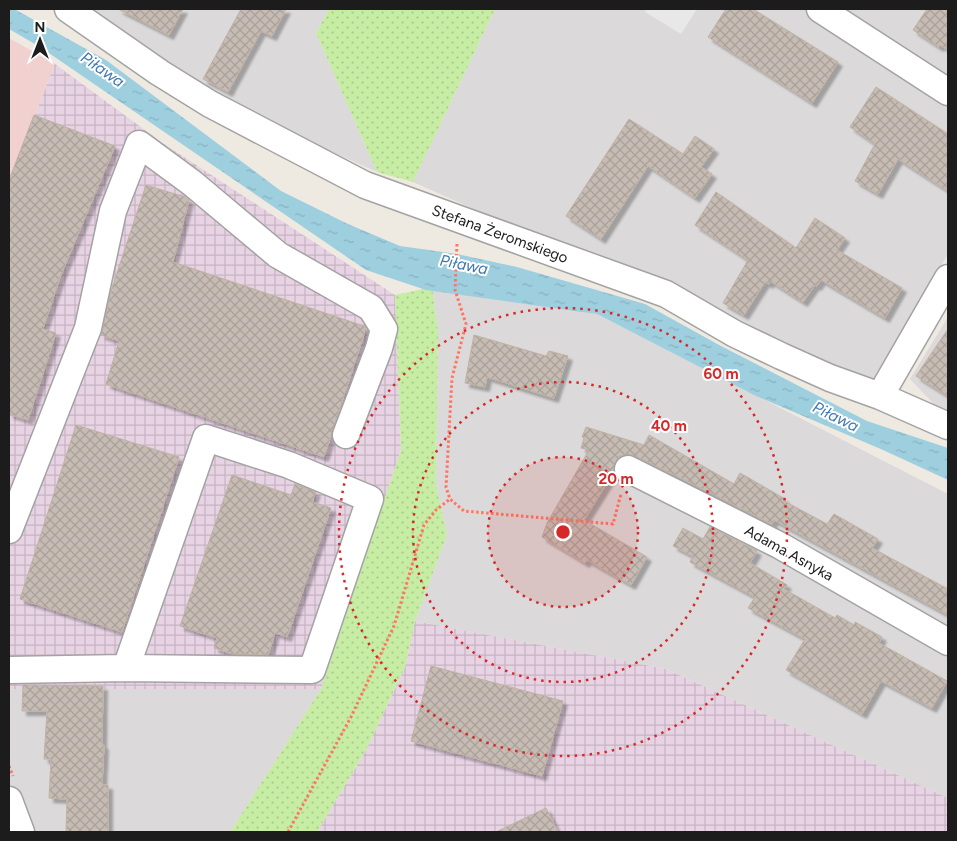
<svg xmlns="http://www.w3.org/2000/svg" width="957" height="841" viewBox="0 0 957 841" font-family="Figtree,sans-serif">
<defs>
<pattern id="industrial-grid" width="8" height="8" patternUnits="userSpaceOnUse" patternTransform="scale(1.25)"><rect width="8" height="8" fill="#e8d3e4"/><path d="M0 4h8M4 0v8" fill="none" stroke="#c6b5c3"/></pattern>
<pattern id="grass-dots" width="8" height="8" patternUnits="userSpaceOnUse" patternTransform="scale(1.25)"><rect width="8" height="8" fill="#c6eda3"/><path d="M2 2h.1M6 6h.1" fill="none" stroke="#aacb8c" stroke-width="1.8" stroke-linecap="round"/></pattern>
<pattern id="water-ripples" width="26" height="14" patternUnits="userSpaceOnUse" patternTransform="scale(1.25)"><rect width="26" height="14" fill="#9ecfdf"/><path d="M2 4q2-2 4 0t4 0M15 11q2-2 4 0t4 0" fill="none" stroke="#88b1bf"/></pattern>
<pattern id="building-cross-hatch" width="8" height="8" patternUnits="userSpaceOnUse" patternTransform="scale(1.25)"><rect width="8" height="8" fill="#c6bcb4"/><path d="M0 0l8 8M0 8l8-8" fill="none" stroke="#aaa19a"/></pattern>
<filter id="shadow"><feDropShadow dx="4.5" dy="4.5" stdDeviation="1" flood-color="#0004"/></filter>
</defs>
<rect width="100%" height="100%" fill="#efeae1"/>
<path fill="#dbd9d9" d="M54,9H329L316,33L377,172L244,112Z
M495,9H948V254L870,384L413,182Z
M432,287L597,314L948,494V798L666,669L415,621L447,535L436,485L438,331Z
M948,317V419L910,379Z
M14,689H321L230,832H9V691Z"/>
<path fill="#f1d1cf" d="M9,38L55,64L9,181Z"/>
<path fill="url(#industrial-grid)" d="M55,64L164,144L395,295L401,450L321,689H14L9,691V181Z
M415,621L666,669L948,798V832H317L366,750L405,667Z"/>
<path fill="url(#grass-dots)" d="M329,9H495L413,182L377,172L316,33Z
M432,287L438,331L436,485L447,535L415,621L405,667L366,750L317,832H230L321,689L401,450L395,295Z"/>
<path fill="#e8e8e8" d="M646,9H697L681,34L645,12Z"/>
<path fill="url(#water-ripples)" d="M9,9L16,10L106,60L281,191L348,224L400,246L457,254L517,267L645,304L721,346L867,421L948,448V480L883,450L756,396L597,314L426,290L366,270L40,47L9,29Z"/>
<path fill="url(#building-cross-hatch)" stroke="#c1b1a3" filter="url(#shadow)" d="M118,9H183L169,35Z
M241,9H286L272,36L261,31L228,92L203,79Z
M726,9H753L838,62L812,103L708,37Z
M927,9H948V50L940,45L939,47L913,30Z
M876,87L948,134V191L898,159L878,194L855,181L875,144L850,127Z
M34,115L115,146L61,275L43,329L56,333L28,420L9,414V180Z
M629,119L683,154L695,136L714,149L701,167L712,174L695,198L648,166L601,239L566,216Z
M146,185L185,197L189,200L173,262L364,326L366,328L324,457L106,384L119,341L101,335L111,291Z
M716,192L796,248L815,218L845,238L837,250L902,288L885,318L821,280L817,286L815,285L803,302L770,281L769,284L765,282L744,315L723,303L748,260L695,225Z
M948,329V396L916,376Z
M474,335L546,356L549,351L568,356L554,398L487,377L485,387L465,383Z
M76,425L179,457L122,632L20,599Z
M586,427L644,445L649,435L734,484L740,473L785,499L784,501L827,524L834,514L878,539L872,548L948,589V615L774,520L772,524L683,479L635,456L628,454L620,456L615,462L614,472L584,520L647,557L631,585L587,560L585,563L542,537L547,523L589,450L581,448L584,438L582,437Z
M232,475L291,495L295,484L316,492L312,502L331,508L287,637L275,633L268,655L233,654L214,648L217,638L180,626Z
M710,527L757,551L750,563L787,585L784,589L835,618L837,615L854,625L855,622L882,637L879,643L947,681L932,708L881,681L862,714L786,670L805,639L748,608L755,597L690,562L693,556L673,546L683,528L703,539Z
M431,666L563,701L542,776L411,741Z
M23,685L103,686L102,745H104L102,785H108V832H66L67,799L49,798L51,759H44L47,711H22Z
M546,808L558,832H496Z"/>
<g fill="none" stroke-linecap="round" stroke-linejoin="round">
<g stroke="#a3a3a3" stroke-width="29">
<path id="minor" d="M68,9L160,73L210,104L365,185L666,294L735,334L781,356L830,378L880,396L948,426
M820,9L948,92
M880,396L948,278
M628,469L779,545L948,642
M9,530L88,328L113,211L139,144L192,183L278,255L371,308L384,329L379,348L346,435
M9,670L126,668L312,670L370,499L289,465L206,438L126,668
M9,800L21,832"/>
</g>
<path stroke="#ff7562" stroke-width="3" stroke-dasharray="2.5 2.5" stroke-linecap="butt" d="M457,244L455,290L466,324L452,378L446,487L450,499L464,511L613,524L621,494
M9,766L13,776
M288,832L351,717L394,626L424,525L436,510L450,499"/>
<use href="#minor" stroke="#fff" stroke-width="26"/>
</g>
<circle cx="563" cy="532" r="75" fill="#d62828" fill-opacity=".12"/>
<g fill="none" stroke="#d62828" stroke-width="2.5" stroke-dasharray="2.5 5">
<circle cx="563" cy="532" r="75"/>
<circle cx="563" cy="532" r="150"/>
<circle cx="563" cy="532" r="224"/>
</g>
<g text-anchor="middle" stroke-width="4" stroke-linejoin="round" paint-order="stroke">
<g font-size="15" fill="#1c1c1c" stroke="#fff">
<text transform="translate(500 234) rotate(20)" y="5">Stefana Żeromskiego</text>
<text transform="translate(789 553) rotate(29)" y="5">Adama Asnyka</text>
</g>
<g font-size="16" font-style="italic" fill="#4378b2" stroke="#fff">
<text transform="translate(103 69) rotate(35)" y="6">Piława</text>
<text transform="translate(464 264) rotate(11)" y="6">Piława</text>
<text transform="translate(836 416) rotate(26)" y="6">Piława</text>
</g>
</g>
<circle cx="563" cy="532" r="8" fill="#d62828" stroke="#fff" stroke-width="2.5"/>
<g font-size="15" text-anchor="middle" font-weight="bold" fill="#d62828" stroke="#fff" stroke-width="4" stroke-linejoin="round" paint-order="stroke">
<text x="721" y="379">60 m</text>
<text x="669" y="431">40 m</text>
<text x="616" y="484">20 m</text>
</g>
<rect width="957" height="841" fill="none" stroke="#1c1c1c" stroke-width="20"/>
<g transform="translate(40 40)" stroke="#ffffff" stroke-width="4" paint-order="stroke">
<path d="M0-4L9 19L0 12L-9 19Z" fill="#1c1c1c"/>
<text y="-8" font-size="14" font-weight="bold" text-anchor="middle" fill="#1c1c1c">N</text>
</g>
</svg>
